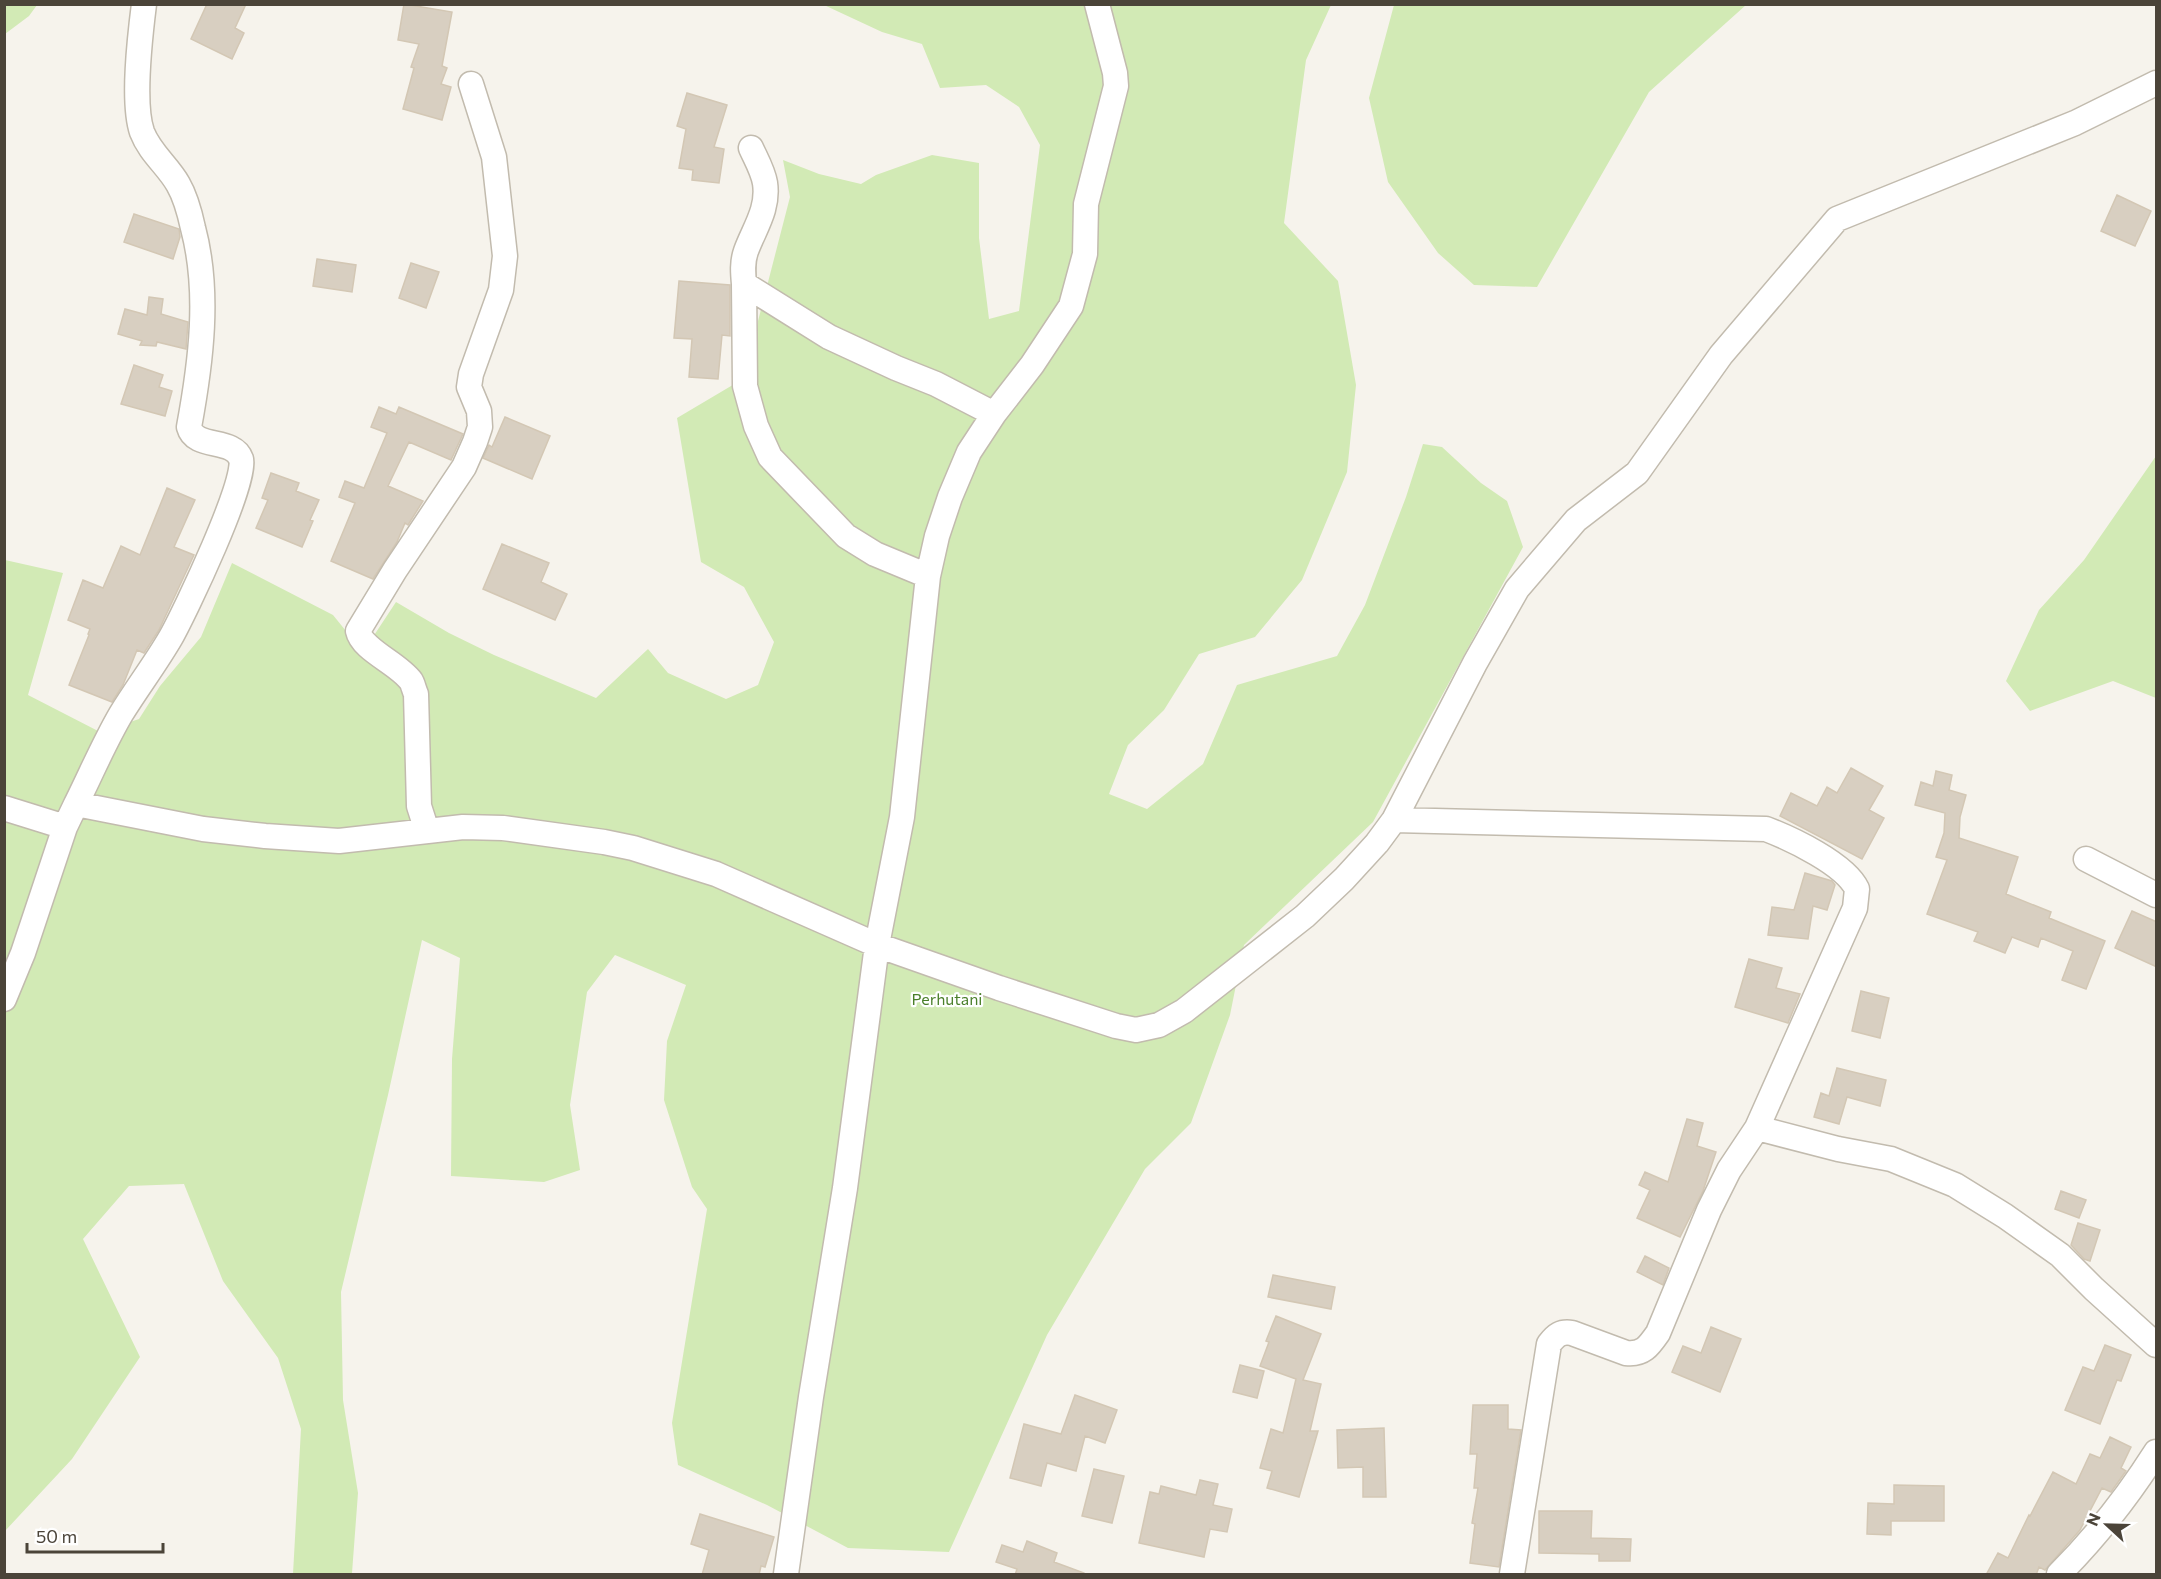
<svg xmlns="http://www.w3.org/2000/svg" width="2161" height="1579" viewBox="0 0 2161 1579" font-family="Commissioner,sans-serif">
<rect width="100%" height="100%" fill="#f6f3ec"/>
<path fill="#d2eab5" d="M5,4H37V5L29,16L5,34Z
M824,5H1331L1306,60L1284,223L1338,281L1356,385L1347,472L1302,580L1255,637L1199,654L1164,710L1128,745L1109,794L1147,809L1203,764L1237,685L1337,656L1365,605L1406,497L1423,444L1442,447L1481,483L1507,501L1523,547L1373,822L1244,945L1230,1015L1191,1123L1145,1169L1047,1335L949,1552L848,1548L767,1505L678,1465L672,1423L707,1209L692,1187L664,1100L667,1041L686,985L615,955L587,992L570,1105L580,1170L544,1182L451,1176L452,1059L460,958L422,940L388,1095L341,1292L343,1400L358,1493L352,1573L350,1574H293L301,1429L278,1358L223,1281L184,1184L129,1186L83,1239L140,1357L72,1459L5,1531V560L63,573L28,695L100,732L139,719L160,686L201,637L232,563L333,615L363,652L396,602L449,633L494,655L596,698L648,649L668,673L726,699L758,685L774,642L744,587L701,562L677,418L753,373L758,321L790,197L783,160L819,174L861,184L876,175L932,155L979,163V238L989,319L1019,311L1040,145L1019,107L986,85L940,88L922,44L882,32Z
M1394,5V4L1746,5L1649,92L1537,287L1474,285L1438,253L1388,182L1369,98Z
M2156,456V698L2113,681L2030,711L2006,681L2039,610L2084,560Z"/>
<path fill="#d8cfc1" stroke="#d3c7b4" stroke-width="1.5" d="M207,4H246L235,28L244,33L232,59L191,39Z
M404,4L452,12L442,66L447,68L441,84L451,87L442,120L403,109L414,68L411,67L419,44L398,40Z
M687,93L727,105L714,147L724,149L719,183L692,180L693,170L679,168L686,129L677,126Z
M2117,195L2151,211L2135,246L2101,231Z
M134,214L179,229L180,237L173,259L124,242Z
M317,259L356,265L352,292L313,286Z
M411,263L439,272L426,308L399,298Z
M679,281L730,285V336L722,335L718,379L689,377L692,339L674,338Z
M149,297L163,299L161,314L188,322L186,349L157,342L156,346L140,345L142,341L118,334L125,309L147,315Z
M134,365L163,375L159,387L172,391L165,416L121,404Z
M379,407L396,414L399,407L463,434L451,460L409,442L388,486L423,501L408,525L405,523L397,542L373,579L331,561L355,503L339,497L345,481L364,488L387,433L371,427Z
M505,417L550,436L532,479L483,458L489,445L492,447Z
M271,473L299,483L296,491L319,500L310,520L313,521L302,547L256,528L268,500L262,498Z
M167,488L195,500L174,547L194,555L159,630L144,653L137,650L123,685L112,702L69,685L89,635L88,634L90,629L68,620L83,580L103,588L121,546L140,555Z
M502,544L549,563L541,582L567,594L555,620L483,589Z
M1851,768L1883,786L1869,810L1884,818L1862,859L1780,816L1791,793L1817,806L1827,787L1837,793Z
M1936,771L1952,775L1949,790L1966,795L1960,817L1959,838L2018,857L2006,894L2051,912L2049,918L2105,941L2086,989L2062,980L2073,951L2041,938L2038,947L2012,937L2005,953L1974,941L1978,932L1927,914L1947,860L1936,857L1944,833L1945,813L1915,805L1921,782L1933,786Z
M1805,873L1832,881L1835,885L1827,910L1813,906L1808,939L1768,935L1772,907L1794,910Z
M2132,911L2157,922V967L2115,948Z
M1749,959L1782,968L1776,988L1800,994L1788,1023L1735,1007Z
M1861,991L1889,998L1880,1038L1852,1031Z
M1837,1068L1886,1080L1880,1106L1847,1097L1839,1124L1814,1117L1821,1093L1829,1096Z
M1687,1119L1703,1123L1697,1146L1716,1152L1703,1191L1680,1237L1637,1218L1650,1190L1639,1185L1645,1172L1668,1182Z
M2061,1191L2086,1200L2079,1218L2055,1209Z
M2078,1223L2100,1230L2090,1261L2084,1259L2071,1245Z
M1645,1256L1669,1268L1663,1285L1637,1272Z
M1273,1275L1335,1287L1331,1309L1268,1297Z
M1276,1316L1321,1334L1303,1380L1321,1384L1310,1431H1318L1299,1497L1267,1488L1272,1471L1260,1468L1271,1429L1283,1433L1296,1379L1260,1366L1269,1342L1266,1341Z
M1711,1327L1741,1339L1720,1392L1672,1372L1683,1346L1701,1353Z
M2105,1345L2131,1355L2121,1381L2117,1380L2100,1424L2065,1410L2083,1367L2094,1371Z
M1240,1365L1264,1371L1257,1398L1233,1392Z
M1075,1395L1117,1410L1105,1443L1085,1436L1076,1471L1047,1463L1041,1486L1010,1478L1024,1424L1061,1434Z
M1473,1405H1508V1429L1521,1430L1499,1567L1470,1563L1475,1524L1472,1523L1478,1488H1474L1477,1454H1470Z
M1384,1428L1386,1497H1363V1467L1338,1468L1337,1430Z
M2110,1437L2131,1447L2121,1468L2126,1471L2111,1492L2102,1488L2080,1530L2045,1570L2039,1567L2036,1575H1986L1998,1553L2008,1558L2029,1515L2030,1516L2053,1472L2076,1484L2090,1454L2100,1458Z
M1094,1469L1124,1476L1112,1523L1082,1516Z
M1200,1480L1218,1484L1213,1505L1232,1509L1227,1532L1210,1529L1204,1557L1139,1543L1150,1492L1159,1494L1161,1486L1196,1495Z
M1894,1485L1944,1486V1521H1891V1535L1867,1534L1868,1503L1894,1504Z
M1539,1511H1592L1591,1538L1631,1539L1630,1561H1599V1554L1539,1553Z
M700,1514L774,1537L765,1567L761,1566L759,1575H702L709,1550L691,1544Z
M1027,1541L1057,1553L1054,1562L1084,1573V1575H1015L1017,1569L996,1562L1002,1545L1023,1552Z"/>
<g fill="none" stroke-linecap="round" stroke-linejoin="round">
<g stroke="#c2bbae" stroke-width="27">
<path id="minor" d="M1097,4L1115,73L1116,86L1086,204L1085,254L1071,306L1032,365L994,414L969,452L950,497L937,536L928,576L902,817L877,945L999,988L1116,1026L1136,1030L1159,1025L1184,1011L1305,916L1344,879L1377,843L1394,820L1475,663L1517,589L1576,520L1637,473L1721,355L1837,219L2075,123L2156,83
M751,148C756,159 763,171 765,183C769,209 754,229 746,251C742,262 743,273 744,284L829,337L896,368L936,384L994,414
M744,284L745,386L756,426L770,457L846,536L875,554L928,576
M76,804C91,774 104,743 121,714C137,688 156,663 171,637C185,612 248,480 241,459C233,437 195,450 189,427C201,362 210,292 193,228C190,214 185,196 178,184C168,166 150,153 142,132C132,103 140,36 144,4
M4,808L65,827
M1394,820L1766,829C1792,839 1845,864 1857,889L1855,908L1757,1128L1729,1170L1709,1210L1658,1333C1649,1346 1643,1355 1626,1353L1572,1333C1561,1331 1556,1335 1549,1344L1512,1574
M427,831L419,806L416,694C414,690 413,684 411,681C398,663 362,650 358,631L395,570L464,467L475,442L480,427L479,411L469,387L471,374L501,290L505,256L494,157L471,84
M2086,859L2156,895
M4,999L23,953L65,827L76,804L203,829L265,836L339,841L463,827L503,828L604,842L633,848L716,874L877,945L845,1188L811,1397L786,1574
M1757,1128L1838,1149L1891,1159L1955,1185L2005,1216L2060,1255L2094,1289L2156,1345
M2059,1574C2096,1537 2128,1496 2156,1452"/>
</g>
<use href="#minor" stroke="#fff" stroke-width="24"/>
</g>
<g text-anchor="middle" stroke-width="4.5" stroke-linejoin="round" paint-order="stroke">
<g font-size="16" fill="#4a7f2a" stroke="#fff">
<text x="947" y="1005">Perhutani</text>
</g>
</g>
<rect width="2161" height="1579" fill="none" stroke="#4b4439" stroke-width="12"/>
<g transform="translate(2107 1525) rotate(292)" stroke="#ffffff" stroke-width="4.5" paint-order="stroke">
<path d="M0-4.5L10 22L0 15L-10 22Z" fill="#4b4439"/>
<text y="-9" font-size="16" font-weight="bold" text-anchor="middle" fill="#4b4439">N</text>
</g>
<path d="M27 1543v9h136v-9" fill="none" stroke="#4b4439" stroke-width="3"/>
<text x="36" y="1543" font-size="18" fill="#4b4439" stroke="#ffffff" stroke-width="4.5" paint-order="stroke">50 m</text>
</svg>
